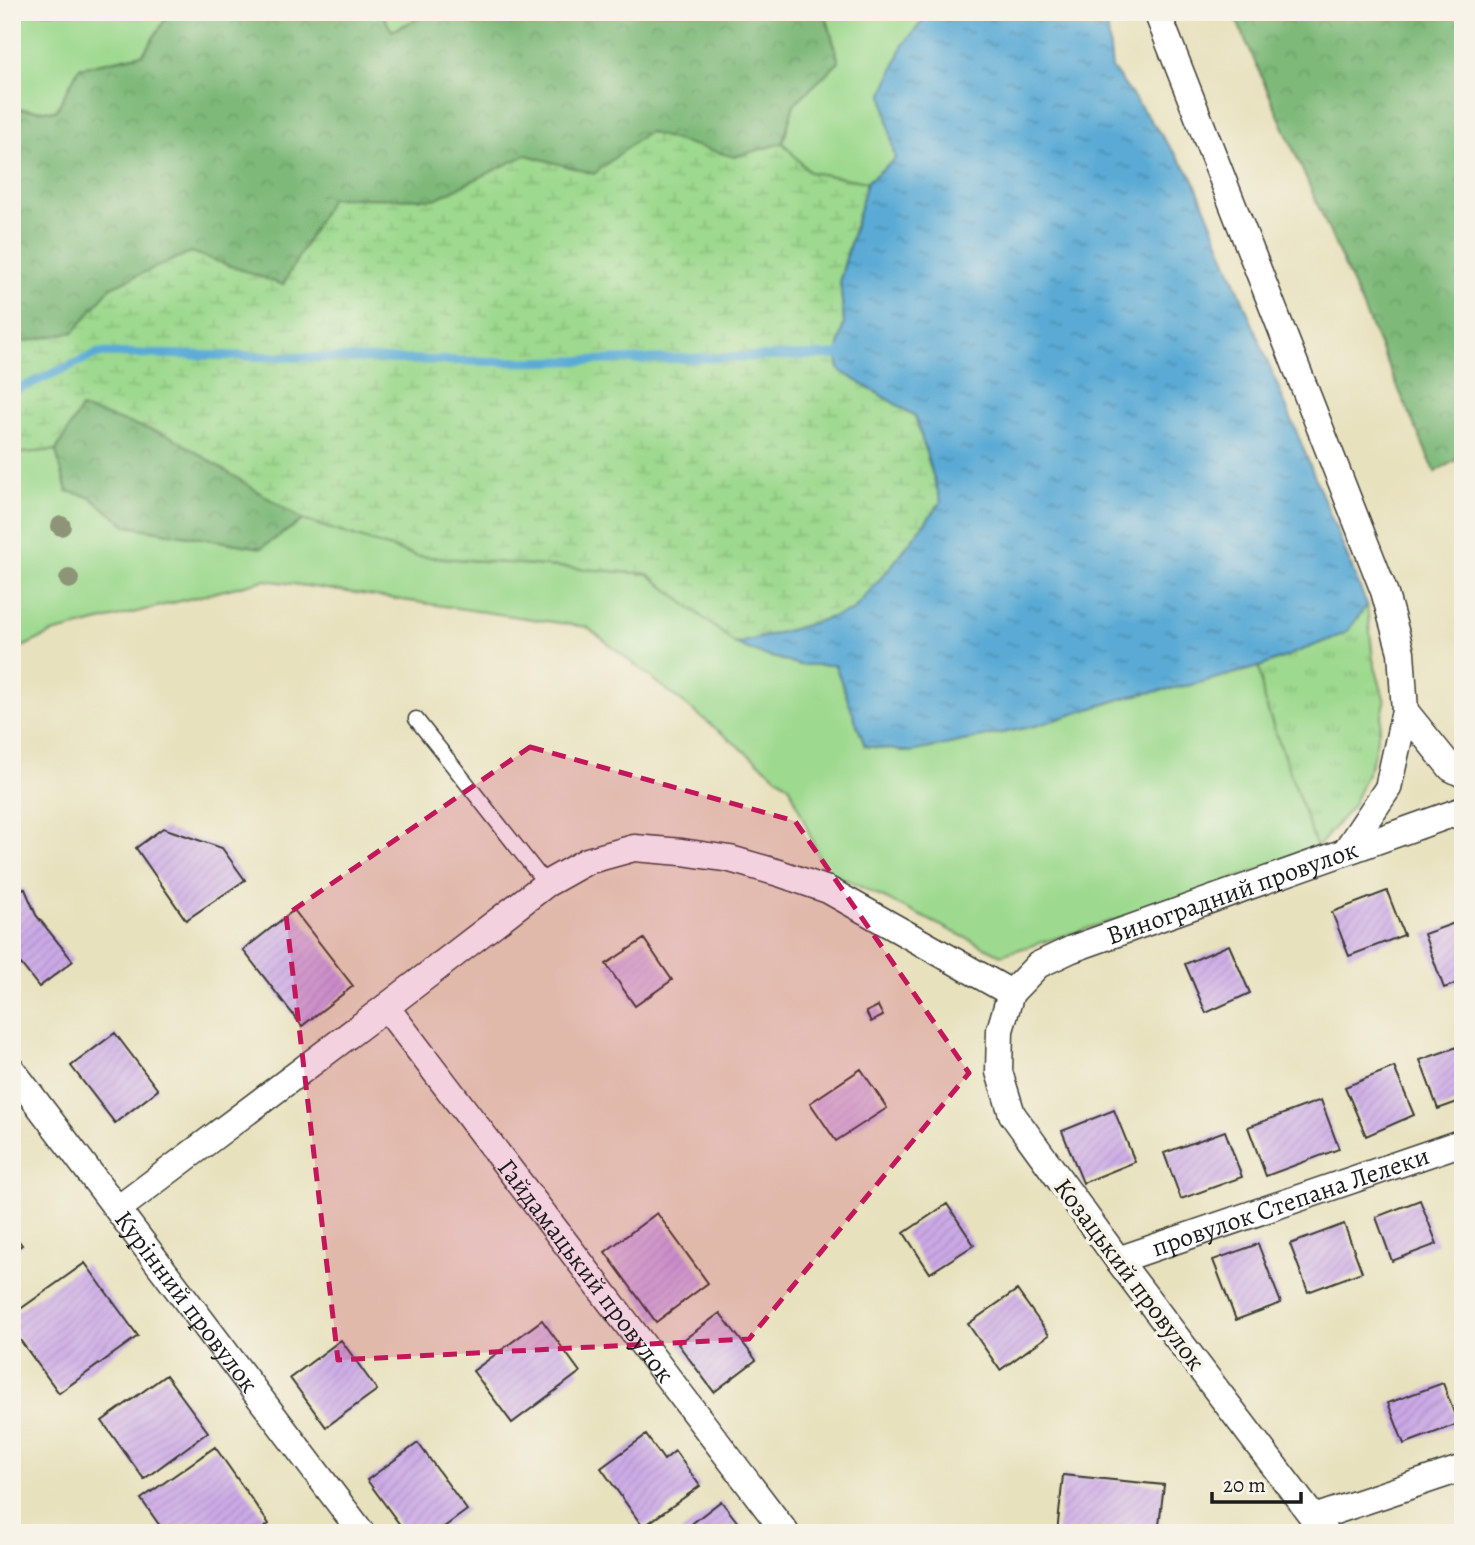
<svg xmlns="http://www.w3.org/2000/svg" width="1475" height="1545" viewBox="0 0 1475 1545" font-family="Alegreya,serif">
<defs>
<pattern id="forest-crowns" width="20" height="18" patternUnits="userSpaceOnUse" patternTransform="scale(1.75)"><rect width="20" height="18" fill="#7eb979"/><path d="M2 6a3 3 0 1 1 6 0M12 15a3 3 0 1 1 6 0" fill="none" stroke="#6c9e68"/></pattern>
<pattern id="wetland-marsh" width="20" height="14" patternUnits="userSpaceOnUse" patternTransform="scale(1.75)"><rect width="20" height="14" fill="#9dd98e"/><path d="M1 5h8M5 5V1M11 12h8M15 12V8" fill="none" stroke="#87ba7a"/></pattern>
<pattern id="park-tufts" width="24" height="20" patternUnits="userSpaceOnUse" patternTransform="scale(1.75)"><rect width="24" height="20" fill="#9dd98e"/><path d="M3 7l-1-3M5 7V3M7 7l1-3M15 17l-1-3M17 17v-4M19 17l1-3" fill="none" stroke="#87ba7a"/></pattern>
<pattern id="water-ripples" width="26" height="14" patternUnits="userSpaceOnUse" patternTransform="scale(1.75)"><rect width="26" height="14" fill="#5aaad5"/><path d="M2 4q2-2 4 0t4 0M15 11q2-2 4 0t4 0" fill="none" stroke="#4a8aac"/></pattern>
<pattern id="building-hatch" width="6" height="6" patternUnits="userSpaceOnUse" patternTransform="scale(1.75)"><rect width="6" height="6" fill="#cba9e6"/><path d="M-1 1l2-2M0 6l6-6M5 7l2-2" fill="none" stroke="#ae91c5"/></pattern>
</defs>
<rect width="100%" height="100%" fill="#f7f3e8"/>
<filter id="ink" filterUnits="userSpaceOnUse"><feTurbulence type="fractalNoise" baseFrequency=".0143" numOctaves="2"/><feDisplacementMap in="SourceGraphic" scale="14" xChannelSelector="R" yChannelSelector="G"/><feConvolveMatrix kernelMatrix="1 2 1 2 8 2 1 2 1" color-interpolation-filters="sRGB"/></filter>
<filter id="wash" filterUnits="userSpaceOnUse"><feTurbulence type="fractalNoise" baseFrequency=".00686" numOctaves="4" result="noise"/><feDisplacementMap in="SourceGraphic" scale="28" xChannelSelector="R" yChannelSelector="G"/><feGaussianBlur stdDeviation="1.57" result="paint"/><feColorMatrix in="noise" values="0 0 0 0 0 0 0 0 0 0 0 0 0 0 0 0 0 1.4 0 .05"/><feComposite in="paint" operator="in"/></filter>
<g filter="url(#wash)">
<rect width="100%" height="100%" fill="#e8e1be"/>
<path fill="#9dd98e" stroke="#5c7a55" stroke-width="2" d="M12,12H170L143,54L79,68L56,111L12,109Z
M381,12H431L432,13L392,31Z
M825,12H927L929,15L903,45L883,94L895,159L867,182L809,172L783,143L794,104L839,62Z
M56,450L67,491L90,497L127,526L261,548L303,520L417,556L648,574L736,644L761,654L800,665H835L865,746L911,752L1035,726L1131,696L1191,685L1259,667L1264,700L1317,848L1167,904L1001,955L824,869L790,787L587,627L265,580L52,633L12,652V454Z"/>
<path fill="url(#forest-crowns)" stroke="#4d6a4a" stroke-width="2" d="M170,12H285L292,17L306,12H381L392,31L431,12H825L839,62L794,104L783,143L734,157L647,132L594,174L526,155L435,199L331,198L283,285L191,252L111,287L74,332L12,344V109L56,111L79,68L143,54Z
M1233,12H1463V456L1435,472Z
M81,408L171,436L303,520L261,548L127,526L90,497L67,491L56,451Z"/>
<path fill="url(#wetland-marsh)" stroke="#5c7a55" stroke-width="2" d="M647,132L734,157L783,143L809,172L867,182L840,279L844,323L837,355L839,370L915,416L941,502L889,569L852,611L793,629L736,644L648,574L417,556L303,520L171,436L81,408L56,450L12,454V344L74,332L111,287L191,252L283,285L331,198L435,199L526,155L594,174Z"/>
<path fill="url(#park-tufts)" stroke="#5c7a55" stroke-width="2" d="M1367,605L1373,659L1385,702L1372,762L1353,805L1317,848L1264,700L1259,667L1346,633Z"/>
<path fill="url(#water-ripples)" stroke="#3b6378" stroke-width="2" d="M930,12H1106L1112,68L1193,178L1367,605L1346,633L1259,667L1191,685L1131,696L1035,726L911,752L865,746L835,665H801L761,654L736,644L793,629L852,611L889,569L941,502L915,416L839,370L837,355L844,323L840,280L867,182L895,159L883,94L903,45Z"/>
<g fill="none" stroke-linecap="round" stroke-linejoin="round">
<path stroke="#5aaad5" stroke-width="9" d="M12,392L98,353L518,362L837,355L846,347"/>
</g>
<g id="blocks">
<path fill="url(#building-hatch)" d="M163,828L222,848L245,880L186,920L136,848Z
M12,888L25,889L36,915L73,961L39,987L21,964L12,969Z
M1387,891L1404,935L1349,956L1332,912Z
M294,910L353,986L302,1026L243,950Z
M1463,920V981L1444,988L1424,934Z
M644,939L672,980L635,1006L606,964Z
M1229,945L1250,993L1206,1013L1185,964Z
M878,1006L883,1016L871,1022L866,1012Z
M115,1033L158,1090L115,1123L71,1066Z
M1463,1045V1100L1438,1109L1420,1060Z
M1394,1067L1414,1115L1366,1136L1345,1087Z
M861,1069L887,1108L836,1141L810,1103Z
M1321,1100L1339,1149L1266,1176L1248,1127Z
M1114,1110L1135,1162L1083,1183L1062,1131Z
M1225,1131L1242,1177L1181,1199L1164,1153Z
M1420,1200L1437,1244L1392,1261L1376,1217Z
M947,1204L974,1245L930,1273L904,1233Z
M657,1213L708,1283L656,1322L605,1252Z
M1344,1224L1362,1272L1308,1292L1290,1244Z
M12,1232L22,1245L12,1252Z
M1258,1244L1281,1303L1236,1320L1213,1260Z
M85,1263L138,1336L59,1393L12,1329V1315Z
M1017,1290L1049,1335L1000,1370L968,1324Z
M720,1313L756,1360L714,1392L678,1344Z
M542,1320L580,1372L512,1423L473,1371Z
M341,1340L377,1390L326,1427L290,1378Z
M166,1375L208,1432L144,1479L102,1421Z
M1443,1383L1458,1424L1404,1444L1388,1403Z
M646,1435L664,1460L675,1451L700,1486L643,1527L601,1468Z
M418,1443L467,1510L436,1533H406L367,1480Z
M215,1447L269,1524L256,1533H165L141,1499Z
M1063,1475L1164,1485L1158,1533H1057Z
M721,1501L746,1533H680Z"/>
</g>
</g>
<g filter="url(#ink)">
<use href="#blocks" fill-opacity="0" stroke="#3b3a34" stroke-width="2"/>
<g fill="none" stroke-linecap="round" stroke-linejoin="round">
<g stroke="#3b3a34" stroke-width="17">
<path id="lane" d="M416,719L546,884"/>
</g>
<g stroke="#3b3a34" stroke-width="29">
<g id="street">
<path d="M1157,12L1384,591L1401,652L1405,711L1451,768L1463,774"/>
<path d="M1345,852L1388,788L1405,711"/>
<path id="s1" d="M386,1007L786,1533"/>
<path id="s2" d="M12,1070L362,1533"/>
<path d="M118,1209L386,1007L546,884L587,861L634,848L682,852L730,859L779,873L828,890L1011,993"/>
<path id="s3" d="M1118,1260L1463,1142"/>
<path d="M1314,1518L1463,1468"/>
<path id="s4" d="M1325,1533L1118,1260L1012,1114L999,1072L1000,1030L1011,993L1038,965L1072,949L1463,810"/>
</g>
</g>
<use href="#lane" stroke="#fff" stroke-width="14"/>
<use href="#street" stroke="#fff" stroke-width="26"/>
</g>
<g fill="#8d9478">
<circle cx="61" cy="526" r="10"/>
<circle cx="69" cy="579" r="10"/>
</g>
</g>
<path fill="#c2185b" fill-opacity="0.2" stroke="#c2185b" stroke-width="5" stroke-dasharray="14 9" stroke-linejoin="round" d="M530,747L795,821L969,1073L749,1339L338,1360L286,915Z"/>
<g text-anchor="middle" stroke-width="7" stroke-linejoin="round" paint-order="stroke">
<g font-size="26" fill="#1c1c1c" stroke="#f7f3e8">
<text dy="9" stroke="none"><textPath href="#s4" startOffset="894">Виноградний провулок</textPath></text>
<text dy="9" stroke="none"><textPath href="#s3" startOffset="182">провулок Степана Лелеки</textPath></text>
<text dy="9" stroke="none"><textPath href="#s1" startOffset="331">Гайдамацький провулок</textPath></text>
<text transform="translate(1130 1274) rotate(53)" y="9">Козацький провулок</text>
<text dy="9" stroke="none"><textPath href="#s2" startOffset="290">Курінний провулок</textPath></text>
</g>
</g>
<rect width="1475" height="1545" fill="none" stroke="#f7f3e8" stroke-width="42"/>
<path d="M1212 1492v10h89v-10" fill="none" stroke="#1c1c1c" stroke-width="3.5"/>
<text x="1223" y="1492" font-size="21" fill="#1c1c1c" stroke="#f7f3e8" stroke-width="5" paint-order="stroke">20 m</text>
</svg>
